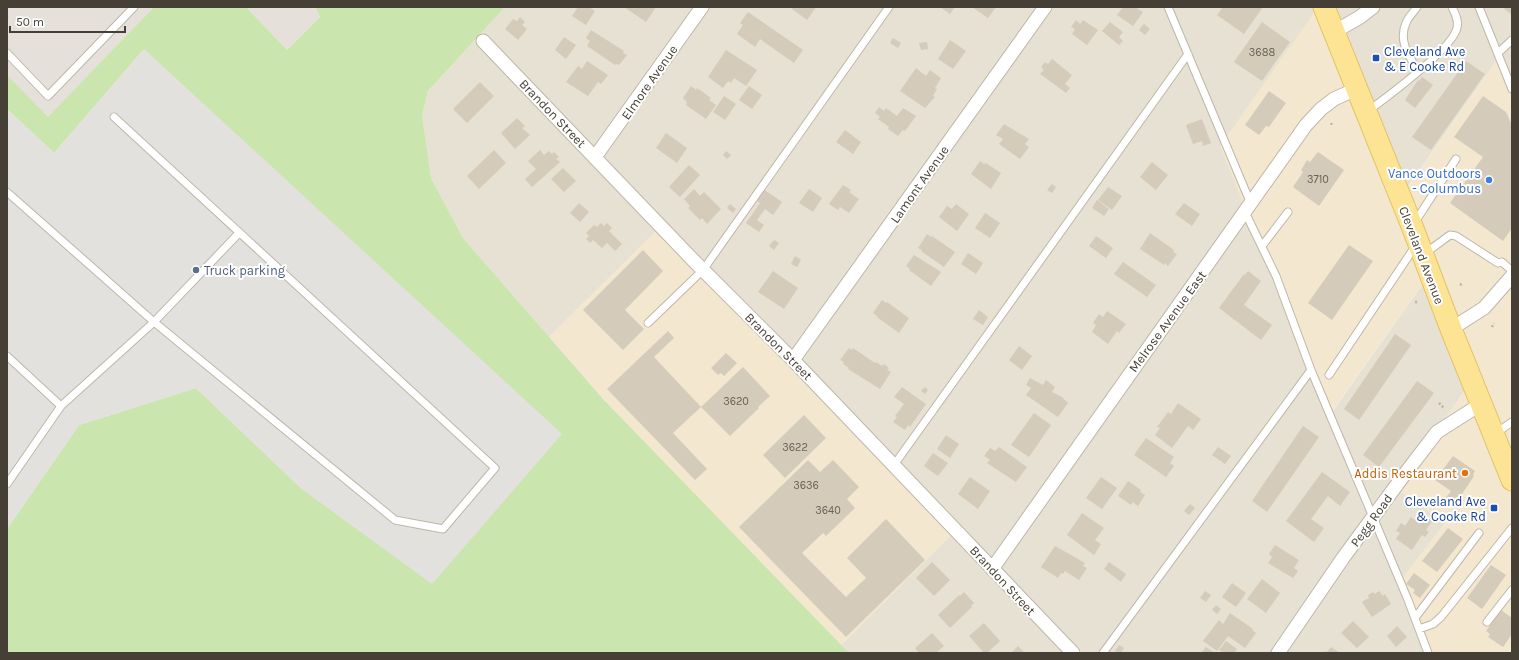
<svg xmlns="http://www.w3.org/2000/svg" width="1519" height="660" viewBox="0 0 1519 660" font-family="Karla,sans-serif">
<rect width="100%" height="100%" fill="#f2efe5"/>
<path fill="#e6e1d3" d="M505,7H1318L1330,415L1428,277L1471,382L1395,488L1445,523L1398,584L1426,653H849L841,645L955,531L665,222L549,337L463,238L431,178L422,115L428,91Z
M1325,7H1512V96L1496,61L1401,196Z"/>
<path fill="#f4e7d0" d="M1318,7L1402,196L1496,61L1512,96V649L1509,653H1426L1398,584L1445,523L1395,488L1471,382L1428,277L1329,415L1220,146Z
M665,222L955,531L841,645L603,399L549,337Z"/>
<path fill="#e5e0da" d="M7,7H154L48,118L7,75Z
M246,7H315L320,17L287,50Z"/>
<path fill="#cae6ae" d="M154,7H246L287,50L320,17L315,7H505L428,91L422,115L431,178L463,238L603,399L849,653H7V529L79,425L196,388L303,490L144,49L54,153L7,109V75L48,117Z"/>
<path fill="#e3e1de" d="M144,49L562,434L432,584L303,490L196,388L79,425L7,529V109L54,153Z"/>
<path fill="#d4cbbb" d="M578,7H589L595,11L586,25L572,16Z
M624,7H656L646,22Z
M793,7H816L807,20L792,9Z
M940,7H955L950,14Z
M972,7H996L988,18Z
M1123,7H1135L1143,12L1133,26L1117,15Z
M1223,7H1263L1244,34L1217,15Z
M1502,7H1512V15Z
M748,12L803,50L794,63L760,39L755,47L737,34L743,25L740,23Z
M520,17L525,22L522,25L527,29L518,40L505,29L513,19L517,21Z
M1076,20L1080,24L1083,20L1098,30L1087,45L1072,34L1075,29L1071,27Z
M1110,22L1123,32L1119,37L1123,41L1119,45L1102,31Z
M1262,22L1290,42L1262,81L1234,62Z
M1144,24L1150,29L1145,35L1139,30Z
M591,30L624,51L623,53L627,55L619,65L616,64L615,65L587,46L590,41L586,38Z
M564,37L576,45L566,59L555,50Z
M893,38L901,43L898,48L890,43Z
M950,40L966,51L953,69L938,59Z
M927,42L928,49L921,50L919,43Z
M726,50L757,70L746,86L734,78L731,83L728,81L723,88L708,77Z
M1052,59L1072,75L1065,84L1070,88L1066,93L1040,74L1044,70L1041,67L1045,62L1048,64Z
M587,61L608,75L601,84L598,82L588,96L566,82L578,66L582,69Z
M1466,61L1485,74L1431,150L1412,137Z
M916,68L926,76L930,70L941,78L935,88L937,89L933,96L935,97L925,108L900,91Z
M1422,77L1433,85L1415,108L1405,100L1418,80L1419,81Z
M480,82L494,96L467,123L453,109Z
M691,86L696,90L697,88L711,98L709,100L716,105L706,119L686,105L687,102L683,98Z
M749,86L762,95L752,109L739,100Z
M1269,91L1286,103L1269,127L1266,126L1259,135L1245,125Z
M724,96L736,104L725,120L713,112Z
M1483,96L1506,112L1512,125V228L1503,241L1450,203L1483,157L1454,137Z
M879,107L884,111L886,108L897,116L903,108L916,116L905,131L903,130L898,136L888,129L889,127L878,119L880,117L875,113Z
M517,118L525,126L522,128L530,135L515,149L501,133Z
M1202,119L1211,143L1203,146L1202,141L1193,144L1186,125Z
M1004,124L1029,139L1025,144L1029,147L1020,159L999,144L1003,139L996,135Z
M845,130L861,142L853,154L836,142Z
M666,133L687,148L677,163L656,148Z
M494,150L506,163L479,189L467,176Z
M540,150L544,155L549,151L552,154L554,152L559,157L556,159L560,162L532,187L525,179L536,169L528,161Z
M726,151L731,155L727,159L723,155Z
M1318,152L1344,170L1319,206L1293,187L1303,172L1301,170L1307,160L1310,162Z
M980,161L984,164L986,163L1001,173L991,189L971,174Z
M1152,162L1168,175L1156,190L1140,177Z
M689,165L700,175L680,197L669,187Z
M563,168L576,181L564,192L551,179Z
M1052,184L1056,187L1052,193L1047,190Z
M843,185L851,190L849,192L859,199L849,213L840,207L838,210L829,204Z
M1108,187L1122,196L1112,210L1098,200Z
M694,189L700,196L704,192L721,209L707,224L702,218L700,220L688,208L690,206L684,199Z
M763,189L782,202L773,215L765,209L757,220L764,225L759,232L746,223L760,203L756,200Z
M809,189L822,198L813,212L799,203Z
M1097,200L1109,209L1104,216L1092,208Z
M579,203L589,212L580,222L570,213Z
M1184,203L1200,214L1192,226L1175,214Z
M730,204L736,209L733,213L727,208Z
M956,204L969,214L957,231L939,217L947,206L952,209Z
M985,213L1000,223L990,238L975,228Z
M601,223L604,226L607,223L612,228L609,231L622,244L615,251L607,243L602,248L593,240L590,243L586,239L589,236L586,233L594,225L597,227Z
M1150,233L1174,250L1173,252L1177,254L1168,266L1165,263L1164,265L1140,249Z
M927,234L931,237L932,236L955,252L944,267L921,251L922,250L918,248Z
M1096,236L1113,248L1106,258L1089,246Z
M774,240L779,243L774,250L769,246Z
M1349,245L1373,261L1332,320L1308,303Z
M643,250L663,271L625,310L644,329L623,350L583,310Z
M968,253L983,263L976,274L961,264Z
M914,255L941,272L931,286L909,270L910,269L906,266Z
M795,256L801,260L797,267L791,264Z
M1123,262L1156,285L1147,297L1114,274Z
M773,271L798,288L784,309L758,292Z
M1248,271L1261,281L1244,305L1272,325L1261,340L1219,308L1244,274L1245,275Z
M882,300L886,303L887,302L909,318L899,333L877,317V316L873,313Z
M979,310L988,317L983,325L973,319Z
M1107,311L1126,324L1119,333L1117,331L1108,344L1092,332L1096,325L1093,323L1099,314L1103,317Z
M668,331L674,338L654,357L701,407L743,367L770,396L758,407L759,408L730,436L701,407L673,433L707,469L695,480L607,389Z
M1395,334L1411,345L1359,420L1344,409Z
M1019,346L1032,356L1022,370L1009,360Z
M849,348L852,350L853,348L875,363L876,362L882,366L884,364L889,368L887,370L891,372L880,389L848,369L849,368L843,364L844,362L840,360Z
M726,353L737,363L724,376L721,373L718,375L711,368Z
M1030,378L1043,385L1046,380L1055,387L1052,392L1062,397L1068,403L1058,417L1026,395L1031,388L1026,385Z
M1417,381L1434,393L1379,467L1363,455Z
M902,387L926,404L910,427L908,425L905,430L893,422L897,417L895,416L904,404L894,397Z
M925,387L928,390L925,394L921,391Z
M1178,403L1201,419L1193,430L1188,426L1172,448L1155,435L1160,428L1157,427L1168,412L1171,414Z
M1034,413L1051,425L1029,457L1011,445Z
M804,415L826,438L785,478L763,455Z
M1303,426L1319,437L1267,512L1252,501Z
M946,435L959,444L950,458L937,449Z
M1146,438L1174,457L1170,463L1174,466L1166,477L1134,455Z
M999,447L1027,467L1016,482L987,463L990,460L984,456L990,448L995,451Z
M1218,447L1231,456L1225,464L1212,455Z
M933,453L948,463L938,476L924,466Z
M1453,456L1475,471L1473,475L1474,476L1460,497H1458L1452,505L1444,500L1451,491L1435,480Z
M808,460L820,472L833,460L859,487L847,499L855,508L826,536L823,533L802,553L846,597L866,578L847,558L886,519L925,560L846,637L739,527Z
M1322,472L1350,492L1340,506L1328,496L1311,519L1324,528L1314,542L1286,521Z
M970,477L990,491L978,509L958,494Z
M1101,477L1117,488L1102,509L1086,498Z
M1128,481L1141,490L1140,492L1145,495L1138,506L1133,502L1131,505L1118,496Z
M1190,504L1195,508L1189,515L1184,511Z
M1420,512L1432,521L1426,530L1429,532L1425,537L1422,535L1412,550L1396,539L1400,533L1396,531L1401,523L1405,526L1411,517L1414,520Z
M1082,513L1104,528L1095,540L1101,544L1094,555L1067,535Z
M1448,528L1463,539L1437,572L1422,561Z
M1275,545L1299,560L1294,568L1298,571L1293,578L1268,563L1272,557L1269,554Z
M1055,546L1085,563L1083,566L1087,568L1079,580L1065,571L1063,574L1061,573L1058,578L1041,567Z
M932,562L950,580L934,596L916,578Z
M1109,562L1126,574L1121,582L1104,569Z
M1491,565L1506,575L1482,609L1467,598Z
M1414,573L1430,585L1420,598L1413,593L1415,590L1406,584Z
M1262,579L1280,593L1266,613L1247,599Z
M1232,583L1246,593L1236,607L1222,597Z
M1205,591L1211,595L1206,602L1200,598Z
M1379,591L1383,596L1385,594L1391,604L1372,617L1362,602L1369,598L1368,595L1373,592L1375,594Z
M964,592L974,603L971,606L972,607L950,628L938,615L959,595L960,596Z
M1216,605L1221,609L1217,614L1212,610Z
M1501,610L1512,618V634L1503,647L1488,637L1490,634L1486,631Z
M1230,613L1253,629L1252,630L1256,633L1245,648L1228,636L1217,651L1203,641L1219,620L1223,624Z
M1353,621L1369,637L1357,648L1341,633Z
M984,623L1000,641L987,653H984L969,636Z
M1397,626L1407,637L1396,647L1387,636Z
M932,633L944,646L936,653H919L915,648Z
M1226,641L1237,649L1234,653H1224L1219,650Z
M1119,645L1124,648L1121,653L1115,651Z
M1018,646L1025,653H1011Z
M1206,647L1215,653H1201Z
M1331,647L1340,653H1323L1325,651L1327,652Z"/>
<g fill="none" stroke-linecap="round" stroke-linejoin="round">
<g stroke="#beb7a8" stroke-width="9">
<path id="service" d="M1168,7L1251,204
M1417,7C1414,12 1408,17 1406,23C1398,41 1409,56 1418,71
M1479,7L1512,89
M7,53L48,96L134,7
M1498,53L1512,40
M1368,111C1387,97 1452,49 1457,28C1459,20 1455,14 1452,7
M7,192L154,322L239,233
M1245,212L1276,276L1311,370L1408,600L1428,653
M1415,222L1456,159
M1262,246L1288,212
M1424,254L1450,235L1456,236L1498,263L1502,262L1512,271
M648,323L703,270L889,7
M7,356L61,406
M1329,375L1416,245
M1496,433L1512,422
M894,465L1188,54
M7,484L61,406L154,322L395,520L443,529L495,468L114,117
M1415,618L1479,533
M1487,622L1512,590
M1419,629L1433,624L1441,617L1512,528
M1103,653L1311,370"/>
</g>
<g stroke="#beb7a8" stroke-width="15">
<path id="minor" d="M1334,32L1360,17L1373,7
M483,41L693,260L793,360L1073,653
M595,157L702,7
M1451,329L1484,308L1512,276
M793,360L1045,7
M992,569L1306,125L1321,109L1334,99L1356,89
M1278,653L1343,558L1404,475L1437,432L1481,404"/>
</g>
<g stroke="#e1c264" stroke-width="23">
<path id="primary" d="M1324,7L1412,226L1451,329L1512,480"/>
</g>
<path stroke="#bfb49a" stroke-width="2.5" stroke-dasharray="2 2" stroke-linecap="butt" d="M1331,123L1332,125
M1460,285L1463,283
M1415,302H1417
M1492,327L1494,323
M1439,403L1444,408"/>
<use href="#service" stroke="#fff" stroke-width="7"/>
<use href="#minor" stroke="#fff" stroke-width="13"/>
<use href="#primary" stroke="#fce494" stroke-width="21"/>
</g>
<g fill="#1a4fb4" stroke="#fff" stroke-width="1.5">
<rect x="1372" y="54" width="8" height="8" rx="2"/>
<rect x="1490" y="504" width="8" height="8" rx="2"/>
</g>
<circle fill="#3f7fe0" stroke="#fff" stroke-width="1.5" cx="1489" cy="180" r="4"/>
<circle fill="#5c6f8a" stroke="#fff" stroke-width="1.5" cx="196" cy="270" r="4"/>
<circle fill="#e8710a" stroke="#fff" stroke-width="1.5" cx="1465" cy="473" r="4"/>
<g text-anchor="middle" stroke-width="4" stroke-linejoin="round" paint-order="stroke">
<g font-size="11" fill="#696256">
<text x="1262" y="56">3688</text>
<text x="1318" y="183">3710</text>
<text x="736" y="405">3620</text>
<text x="795" y="451">3622</text>
<text x="806" y="489">3636</text>
<text x="828" y="514">3640</text>
</g>
<g font-size="13" fill="#164399" stroke="#fff" text-anchor="start">
<text x="1384" y="56">Cleveland Ave<tspan x="1384" dy="15">&amp; E Cooke Rd</tspan></text>
<text x="1486" y="506" text-anchor="end">Cleveland Ave<tspan x="1486" dy="15">&amp; Cooke Rd</tspan></text>
</g>
<g font-size="13" fill="#453f35" stroke="#fff">
<text transform="translate(649 82) rotate(-55)" y="5">Elmore Avenue</text>
<text transform="translate(553 113) rotate(46)" y="5">Brandon Street</text>
<text transform="translate(919 184) rotate(-55)" y="5">Lamont Avenue</text>
<text transform="translate(1422 255) rotate(69)" y="5">Cleveland Avenue</text>
<text transform="translate(1167 321) rotate(-54)" y="5">Melrose Avenue East</text>
<text transform="translate(779 346) rotate(45)" y="5">Brandon Street</text>
<text transform="translate(1371 520) rotate(-54)" y="5">Pegg Road</text>
<text transform="translate(1003 580) rotate(47)" y="5">Brandon Street</text>
</g>
<g font-size="13" fill="#366cbe" stroke="#fff" text-anchor="end">
<text x="1481" y="178">Vance Outdoors<tspan x="1481" dy="15">- Columbus</tspan></text>
</g>
<g font-size="13" fill="#4e5e75" stroke="#fff" text-anchor="start">
<text x="204" y="275">Truck parking</text>
</g>
<g font-size="13" fill="#c56008" stroke="#fff" text-anchor="end">
<text x="1457" y="478">Addis Restaurant</text>
</g>
</g>
<rect width="1519" height="660" fill="none" stroke="#453f35" stroke-width="16"/>
<path d="M10 26v6h115v-6" fill="none" stroke="#453f35" stroke-width="2"/>
<text x="16" y="26" font-size="12" fill="#453f35" stroke="#ffffff" stroke-width="3" paint-order="stroke">50 m</text>
</svg>
